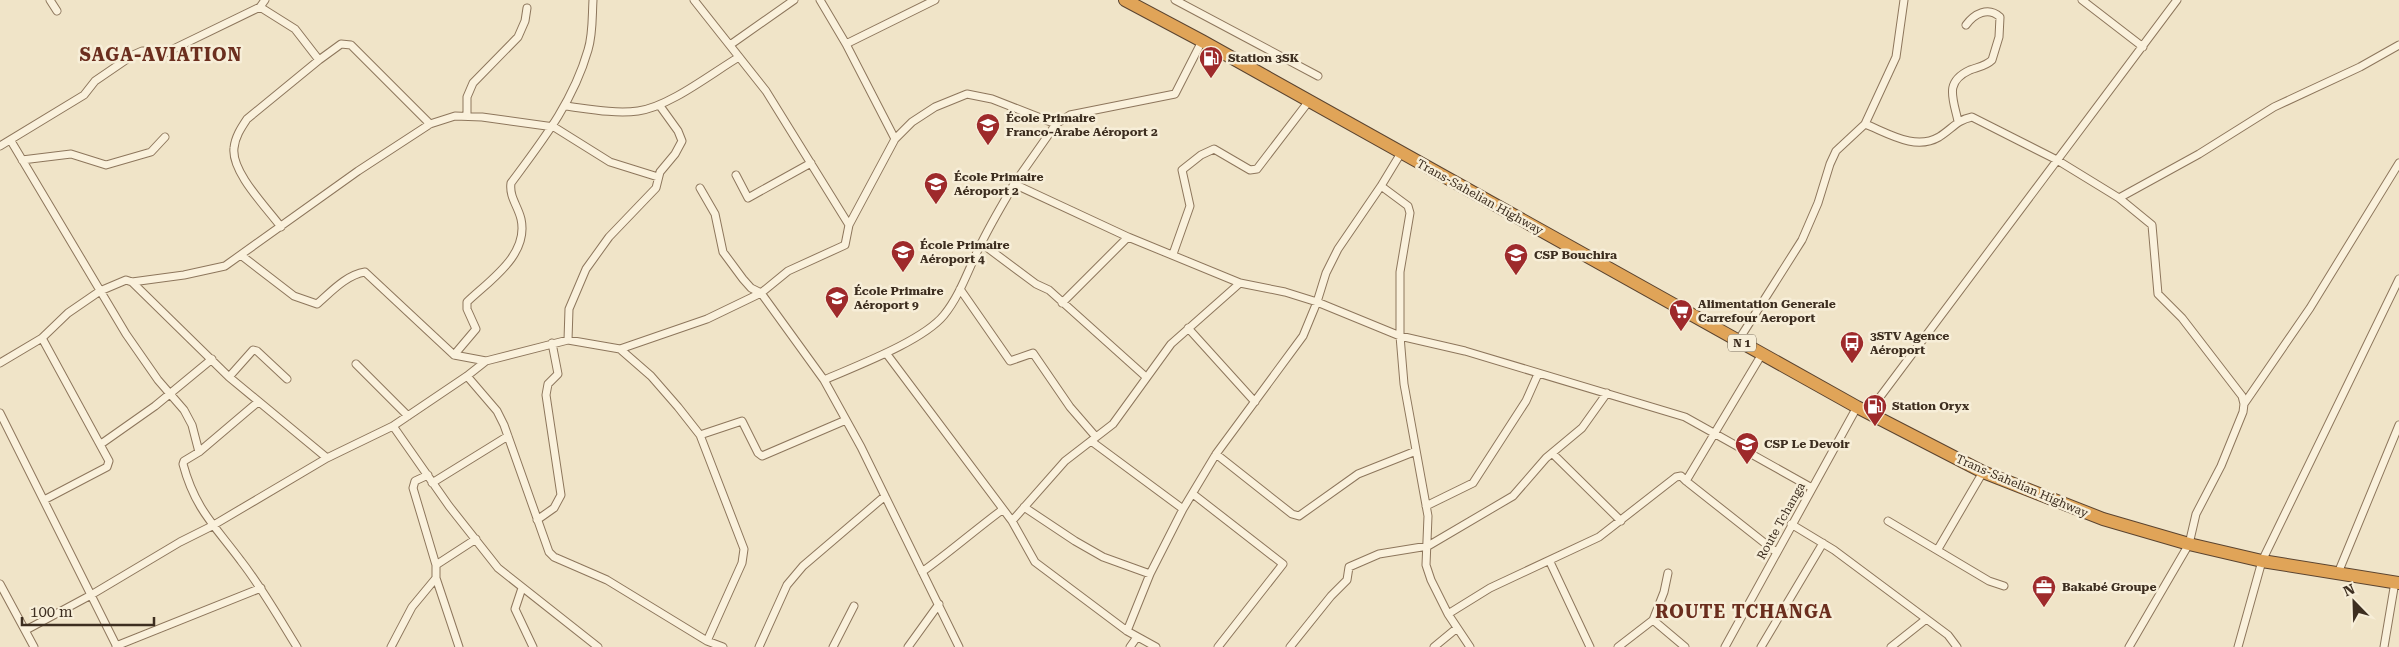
<svg xmlns="http://www.w3.org/2000/svg" width="2399" height="647" viewBox="0 0 2399 647" font-family="'Roboto Serif',serif">
<rect width="100%" height="100%" fill="#f0e4c8"/>
<g fill="none" stroke-linecap="round" stroke-linejoin="round">
<g stroke="#8d765c" stroke-width="9">
<path id="street" d="M50,0L57,11
M694,0L766,91L849,225
M820,0L846,44L895,139
M1175,0L1318,76
M2082,0L2143,47
M260,7L295,29L319,60L341,44L351,45L430,124
M1202,41L1175,94L1070,115L1056,124L1014,184L1128,237L1240,283L1285,292L1317,302L1400,336L1465,351L1685,417L1812,488
M846,44L935,0
M730,45L794,0
M566,106C589,109 615,114 638,111C669,107 712,73 739,57
M467,116V97L473,83L518,37L525,21L527,8
M1958,121C1953,98 1944,82 1970,70C1978,67 1986,66 1992,60L1999,37L2000,17C1988,6 1974,14 1966,25
M1865,124C1888,133 1915,151 1939,137C1952,129 1957,120 1972,117L2057,160L2119,198L2152,225L2158,294L2182,318L2242,396L2244,404L2243,412L2221,466L2196,514L2189,544L2129,647
M11,141L126,334L158,380L184,410L192,425L199,452
M0,146L84,95L95,81L133,55L142,51H148L154,56L161,55L260,7L265,0
M22,160L71,154L106,165L151,152L165,137
M736,175L748,198L811,163
M1381,186L1408,206L1410,213L1400,272V336L1404,384L1428,516L1426,565L1431,580L1448,614L1470,647
M700,188L715,214L723,252L743,279L751,288L761,293L824,380L861,447L959,647
M2119,198L2199,154L2274,107L2360,67L2399,45
M281,227C267,208 231,172 234,148C235,137 241,128 247,119L319,60
M981,243L1036,284L1049,290L1146,377
M1173,254L1190,206L1182,170L1201,155L1214,149L1250,170L1257,169L1309,101
M242,256L294,296L317,304C331,292 346,275 365,272L454,355L486,361
M132,282L229,377L327,458
M960,289L1010,361L1033,353L1070,407L1096,437
M1062,303L1128,237
M1188,328L1255,402
M42,338L109,461L107,467L44,500
M568,340L569,309L586,269L609,237L656,188L660,172L675,154L682,141L678,131L660,106
M1738,341L1802,240L1818,203L1830,164L1836,151L1865,124L1896,57L1904,0
M620,349L707,319L761,293L788,271L845,245L849,225L895,139L912,122L935,107L967,94L992,99L1056,124
M886,353L1012,521L1035,562L1127,631L1156,647
M454,355L476,329L467,309V302C490,280 529,255 521,219C518,206 509,197 511,183C543,140 573,102 588,50C593,34 592,16 593,0
M0,363L42,338L68,313L100,291L126,280L132,282L184,275L225,266L358,171L430,124L455,116L482,117L554,127L610,162L658,177
M356,364L408,416
M467,376L497,411L504,425L549,552L554,557L607,580L707,641L723,647
M229,377L253,350L257,351L287,379
M824,380C856,366 923,341 944,315C961,294 969,267 981,244C991,223 1003,204 1014,184
M258,402L199,452L184,461L183,464C195,509 215,526 241,561C262,588 279,618 297,647
M2244,404L2310,308L2399,163
M0,413L117,647
M1868,413L2177,0
M393,426L449,506L498,568L598,647
M700,435L742,421L758,453L762,456L846,420
M1091,441L1183,509
M101,444L155,406L212,359
M1552,453L1621,521
M1216,454L1292,514L1299,516L1358,474L1416,451
M428,475L415,481L413,488L436,565V578L459,647
M1686,481L1776,552
M432,483L508,436
M1193,494L1283,564L1218,647
M1426,506L1473,483L1526,401L1538,374
M1024,507L1075,541L1103,557L1150,574
M537,520L554,508L561,495L546,395L548,384L558,374L552,343
M1012,521L1065,461L1113,424L1171,344L1240,283
M1888,521L1989,581L2004,586
M1791,524L1834,550L1948,635L1957,647
M1938,549L1983,472
M1550,562L1590,647
M436,565L476,539
M922,572C950,552 975,530 1002,510
M2338,573L2399,425
M0,584L34,647
M522,588L515,609L533,647
M1448,614L1490,588L1599,537L1676,477L1681,476L1686,481L1762,354
M1653,620L1685,647
M26,630L91,595L180,542L212,526L327,458L393,426L467,376L486,361L568,340L620,349L651,376L678,407L700,435L744,549L742,563L707,641
M1127,631L1150,574L1183,509L1216,454L1303,336L1317,302L1326,273L1338,249L1381,186L1401,153
M116,646L261,588
M391,647L412,607L436,578
M759,647L787,585L803,566L885,496
M833,647L854,606
M908,647L939,604
M1130,647L1137,637
M1290,647L1331,596L1347,580L1349,567L1379,554L1428,546L1513,496L1546,458L1582,428L1607,393
M1434,647L1457,628
M1618,647L1653,620L1664,592L1668,573
M1725,647L1857,407
M1761,647L1823,543
M1891,647L1925,620
M2238,647L2262,561L2399,279
M2384,647L2395,582"/>
</g>
<g stroke="#5b4430" stroke-width="14">
<path id="highway" d="M1125,0L1202,41L1857,407L1983,472L2103,519L2189,544L2262,561L2399,583"/>
</g>
<use href="#street" stroke="#faf1dc" stroke-width="7"/>
<use href="#highway" stroke="#e0a458" stroke-width="12"/>
</g>
<defs>
<g id="fuel-pin" transform="scale(1.25)"><path d="M0 17L-7.5 6A9.5 9.5 0 1 1 7.5 6Z" fill="#9e2a2b" stroke="#f7eed8"/><path d="M-5.5-6h7V0h2V4h1.3V-2.5L3-4.5l.8-.8L6-3V5H2.5V1h-1V6h-7ZM-4.2-4.7v3.2H.2V-4.7Z" fill="#fff"/></g>
<g id="school-pin" transform="scale(1.25)"><path d="M0 17L-7.5 6A9.5 9.5 0 1 1 7.5 6Z" fill="#9e2a2b" stroke="#f7eed8"/><path d="M0-5L7-2L0 1L-7-2ZM-4 1L0 2.5L4 1V4Q0 6-4 4Z" fill="#fff"/></g>
<g id="supermarket-pin" transform="scale(1.25)"><path d="M0 17L-7.5 6A9.5 9.5 0 1 1 7.5 6Z" fill="#9e2a2b" stroke="#f7eed8"/><path d="M-6-5.5h2.5l.6 2H6L4.5 2H-2.5L-4.4-4H-6ZM-1.5 3.2a1.3 1.3 0 1 0 .1 0ZM3 3.2a1.3 1.3 0 1 0 .1 0Z" fill="#fff"/></g>
<g id="bus-pin" transform="scale(1.25)"><path d="M0 17L-7.5 6A9.5 9.5 0 1 1 7.5 6Z" fill="#9e2a2b" stroke="#f7eed8"/><path d="M-5-6H5V4H4V6H2V4H-2V6H-4V4H-5ZM-3.5-4V0h7V-4ZM-3.5 1.2v1.5H-2V1.2ZM2 1.2v1.5H3.5V1.2Z" fill="#fff"/></g>
<g id="office-pin" transform="scale(1.25)"><path d="M0 17L-7.5 6A9.5 9.5 0 1 1 7.5 6Z" fill="#9e2a2b" stroke="#f7eed8"/><path d="M-6-3h4V-5.5h4V-3h4V5H-6ZM-1-4.5V-3h2v-1.5ZM-6 0V1H6V0Z" fill="#fff"/></g>
</defs>
<g fill-rule="evenodd">
<use href="#fuel-pin" x="1211" y="58"/>
<use href="#school-pin" x="988" y="125"/>
<use href="#school-pin" x="936" y="184"/>
<use href="#school-pin" x="903" y="252"/>
<use href="#school-pin" x="1516" y="255"/>
<use href="#school-pin" x="837" y="298"/>
<use href="#supermarket-pin" x="1681" y="311"/>
<use href="#bus-pin" x="1852" y="343"/>
<use href="#fuel-pin" x="1875" y="406"/>
<use href="#school-pin" x="1747" y="444"/>
<use href="#office-pin" x="2044" y="587"/>
</g>
<g text-anchor="middle" stroke-width="5" stroke-linejoin="round" paint-order="stroke">
<rect fill="#f7eed8" stroke="#756857" stroke-width="1" x="1728" y="334.5" width="28" height="17" rx="4"/>
<g font-size="11" font-weight="bold" fill="#3d2e20">
<text x="1742" y="347">N 1</text>
</g>
<g font-size="12" font-weight="bold" fill="#3d2e20" stroke="#f7eed8" text-anchor="start">
<text x="1228" y="62">Station 3SK</text>
<text x="1006" y="122">École Primaire<tspan x="1006" dy="14">Franco-Arabe Aéroport 2</tspan></text>
<text x="954" y="181">École Primaire<tspan x="954" dy="14">Aéroport 2</tspan></text>
<text x="920" y="249">École Primaire<tspan x="920" dy="14">Aéroport 4</tspan></text>
<text x="1534" y="259">CSP Bouchira</text>
<text x="854" y="295">École Primaire<tspan x="854" dy="14">Aéroport 9</tspan></text>
<text x="1698" y="308">Alimentation Generale<tspan x="1698" dy="14">Carrefour Aeroport</tspan></text>
<text x="1870" y="340">3STV Agence<tspan x="1870" dy="14">Aéroport</tspan></text>
<text x="1892" y="410">Station Oryx</text>
<text x="1764" y="448">CSP Le Devoir</text>
<text x="2062" y="591">Bakabé Groupe</text>
</g>
<g font-size="12" fill="#3d2e20" stroke="#f7eed8">
<text transform="translate(1480 197) rotate(29)" y="4">Trans-Sahelian Highway</text>
<text transform="translate(2022 486) rotate(23)" y="4">Trans-Sahelian Highway</text>
<text transform="translate(1781 521) rotate(-61)" y="4">Route Tchanga</text>
</g>
<g font-size="18" font-weight="bold" letter-spacing="1" fill="#6b2e1e" stroke="#f7eed8">
<text x="161" y="61">SAGA-AVIATION</text>
<text x="1744" y="618">ROUTE TCHANGA</text>
</g>
</g>
<g transform="translate(2354 602) rotate(337)" stroke="#f7eed8" stroke-width="4" paint-order="stroke">
<path d="M0-4L9 19L0 12L-9 19Z" fill="#3d2e20"/>
<text y="-8" font-size="14" font-weight="bold" text-anchor="middle" fill="#3d2e20">N</text>
</g>
<path d="M22 617v8h132v-8" fill="none" stroke="#3d2e20" stroke-width="2.5"/>
<text x="30" y="617" font-size="15" fill="#3d2e20" stroke="#f7eed8" stroke-width="4" paint-order="stroke">100 m</text>
</svg>
